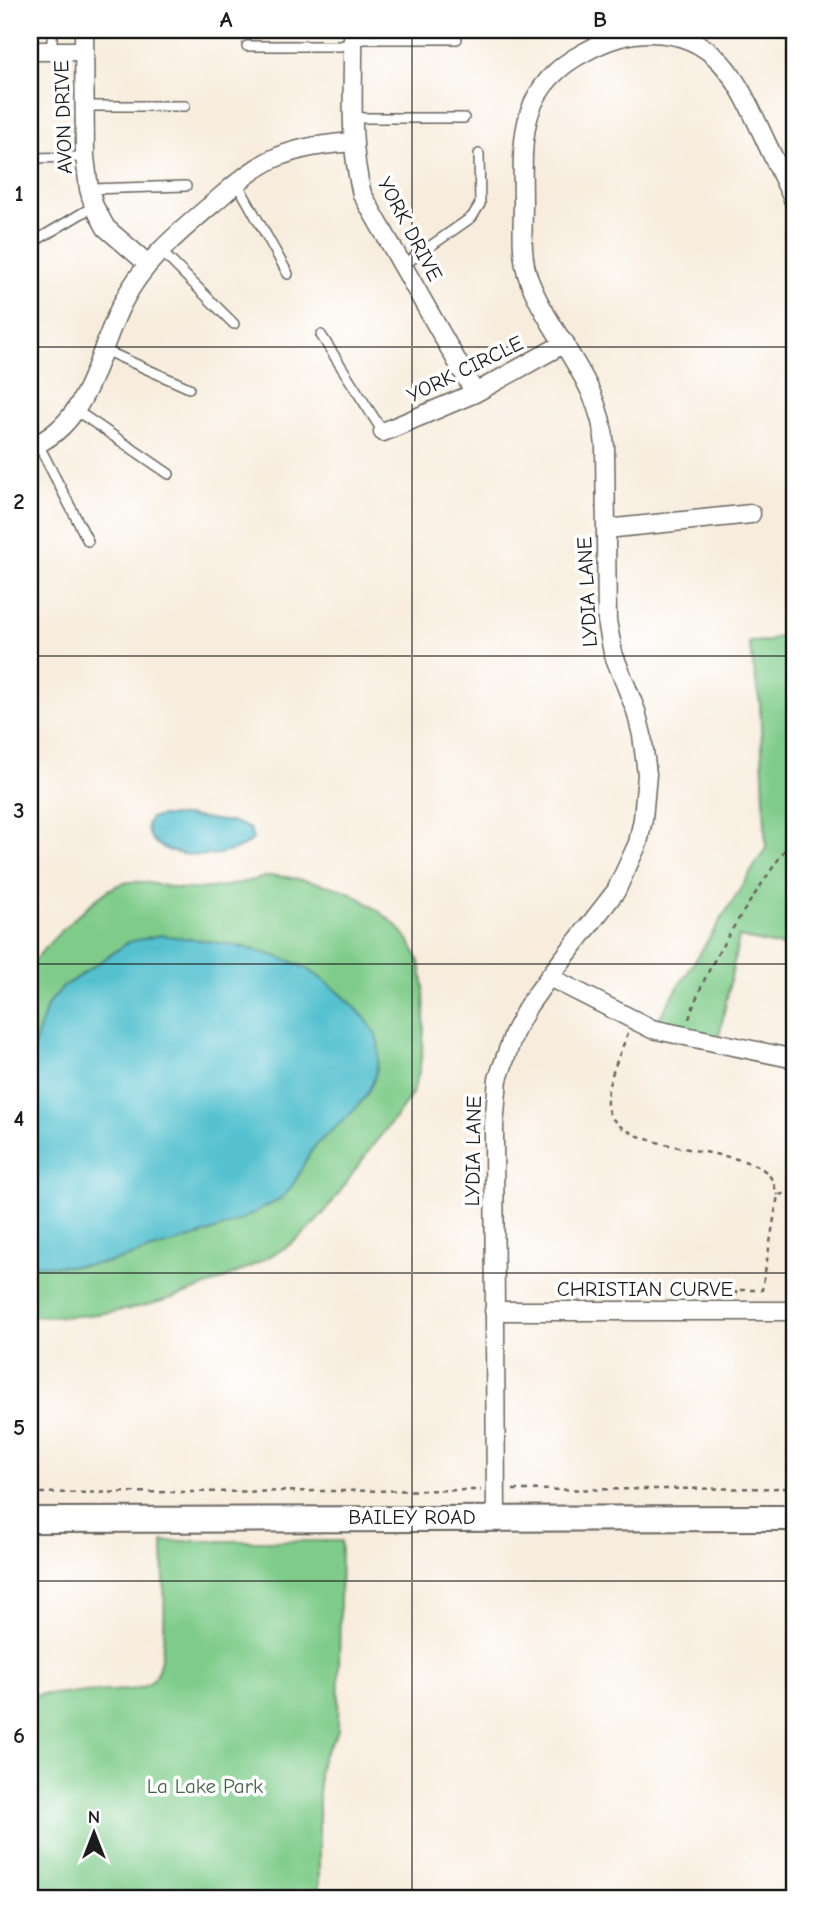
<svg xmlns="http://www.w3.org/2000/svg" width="825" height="1928" viewBox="0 0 825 1928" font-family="'Comic Neue',sans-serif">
<rect width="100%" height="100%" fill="#fff"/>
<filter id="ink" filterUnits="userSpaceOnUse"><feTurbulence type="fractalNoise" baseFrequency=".0143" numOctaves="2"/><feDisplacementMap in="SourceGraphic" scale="14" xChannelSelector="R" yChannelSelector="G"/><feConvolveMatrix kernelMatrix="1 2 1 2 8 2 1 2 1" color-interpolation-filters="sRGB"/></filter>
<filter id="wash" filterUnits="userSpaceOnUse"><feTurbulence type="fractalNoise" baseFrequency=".00686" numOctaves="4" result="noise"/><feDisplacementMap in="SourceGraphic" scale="28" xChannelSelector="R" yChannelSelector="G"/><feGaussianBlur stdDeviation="1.57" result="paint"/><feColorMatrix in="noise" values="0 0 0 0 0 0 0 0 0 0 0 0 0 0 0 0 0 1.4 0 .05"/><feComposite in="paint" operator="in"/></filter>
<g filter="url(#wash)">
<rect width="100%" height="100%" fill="#f8eddd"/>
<path fill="#7fcc8a" stroke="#4e7453" stroke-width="2" d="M795,629V949L739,937L718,1043L652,1029L766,848L760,703L749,642L769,641Z
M269,876C286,875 330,885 347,891C355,895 363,900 370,905C391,919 409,934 418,959C429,987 425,1069 411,1095C397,1118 378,1137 363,1159C340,1191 318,1229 283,1249C205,1294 120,1321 30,1316V966C45,946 98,891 121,884C141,877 164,888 185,889C214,890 241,883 269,876Z
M163,1541H341L338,1731L323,1756L319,1771V1898H30V1695L130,1690C139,1688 149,1686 154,1678C170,1654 163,1572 163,1541Z"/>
<path fill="#55c1cf" stroke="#386e76" stroke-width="2" d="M187,816L237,823L250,829L253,839C232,862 147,864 147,824L151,818L163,816Z
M160,935C204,940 253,946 295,963C319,973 366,1011 376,1036C382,1050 377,1075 370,1088C358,1112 335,1126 316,1145C304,1158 300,1177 289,1190C283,1198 272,1204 263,1208C227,1229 189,1239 149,1250C134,1255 119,1261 104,1263C79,1267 54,1267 30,1264V1058L48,1004L62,988L129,942Z"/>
</g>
<g filter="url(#ink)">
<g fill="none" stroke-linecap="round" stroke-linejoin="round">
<g stroke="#696560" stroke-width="12">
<path id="service" d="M52,30V51
M247,46H340L364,39H457
M85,106H185
M353,118H464
M30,158L85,157
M237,183L288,274
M89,189L186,186
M30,244L94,206
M160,250L234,324
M402,266L472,217L480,204L479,154
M321,335L383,432
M102,349L189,388
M77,411L169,474
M38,444L88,541"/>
</g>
<g stroke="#696560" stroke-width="21">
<path id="minor" d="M84,30L85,157L89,189L94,206L106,228L148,264
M353,30C354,85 348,141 362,194L475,393
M30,51H84
M383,432L475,393L565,343
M30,447C90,424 96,355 122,304C142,263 177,234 211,205C231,188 251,169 275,158C300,147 327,144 353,142
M606,529L751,514
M549,977L652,1029L795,1059
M494,1311H795
M496,1517L494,1126L498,1079L514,1033L528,1006L549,977L616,891L638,843L643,819L647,774L642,735L636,711L613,653L607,621L605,447C601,381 552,339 529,280C520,256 523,227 523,201C522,137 519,86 585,52C606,40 626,33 650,33C716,33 737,80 761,131C772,155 784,179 795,203"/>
</g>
<g stroke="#696560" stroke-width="28">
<path id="secondary" d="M30,1520L795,1518"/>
</g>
<path stroke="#696560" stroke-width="2.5" stroke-dasharray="5 5" stroke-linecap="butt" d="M689,1019C710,952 758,892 795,834
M628,1033C621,1052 602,1091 608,1110C623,1155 747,1146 769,1175C773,1180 775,1189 778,1195
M736,1296V1290H762L778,1195L795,1192
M513,1490L795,1488
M30,1493L481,1490"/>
<use href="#service" stroke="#fff" stroke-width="9"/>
<use href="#minor" stroke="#fff" stroke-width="18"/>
<use href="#secondary" stroke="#fff" stroke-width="24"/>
</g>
</g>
<path fill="none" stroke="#1c1c1c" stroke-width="2" stroke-opacity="0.55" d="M412,30V1898M30,347H795M30,656H795M30,964H795M30,1273H795M30,1581H795"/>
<g text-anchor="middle" stroke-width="7" stroke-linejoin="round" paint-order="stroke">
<g font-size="21" fill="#1c1c1c" stroke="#fff">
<text transform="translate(63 117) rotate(-92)" y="7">AVON DRIVE</text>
<text transform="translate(410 229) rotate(62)" y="7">YORK DRIVE</text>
<text transform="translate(465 369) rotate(-26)" y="7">YORK CIRCLE</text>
<text transform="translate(587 592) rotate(-93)" y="7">LYDIA LANE</text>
<text transform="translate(473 1151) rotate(-89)" y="7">LYDIA LANE</text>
<text x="645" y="1296">CHRISTIAN CURVE</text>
<text x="412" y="1524">BAILEY ROAD</text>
</g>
<g font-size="21" fill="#446248" stroke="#fff">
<text x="205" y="1793">La Lake Park</text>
</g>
</g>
<rect width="825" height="1928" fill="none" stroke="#fff" stroke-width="77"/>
<g transform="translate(94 1833)" stroke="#ffffff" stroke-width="5" paint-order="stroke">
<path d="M0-5L12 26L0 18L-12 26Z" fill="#1c1c1c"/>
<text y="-10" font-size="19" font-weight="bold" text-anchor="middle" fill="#1c1c1c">N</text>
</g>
<rect x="38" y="38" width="748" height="1852" fill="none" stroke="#1c1c1c" stroke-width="2.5"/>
<g font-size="23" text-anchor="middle" font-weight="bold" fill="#1c1c1c">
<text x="226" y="27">A</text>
<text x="600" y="27">B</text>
<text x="19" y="201">1</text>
<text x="19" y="509">2</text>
<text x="19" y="818">3</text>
<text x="19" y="1126">4</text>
<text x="19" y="1435">5</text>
<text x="19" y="1743">6</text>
</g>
</svg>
